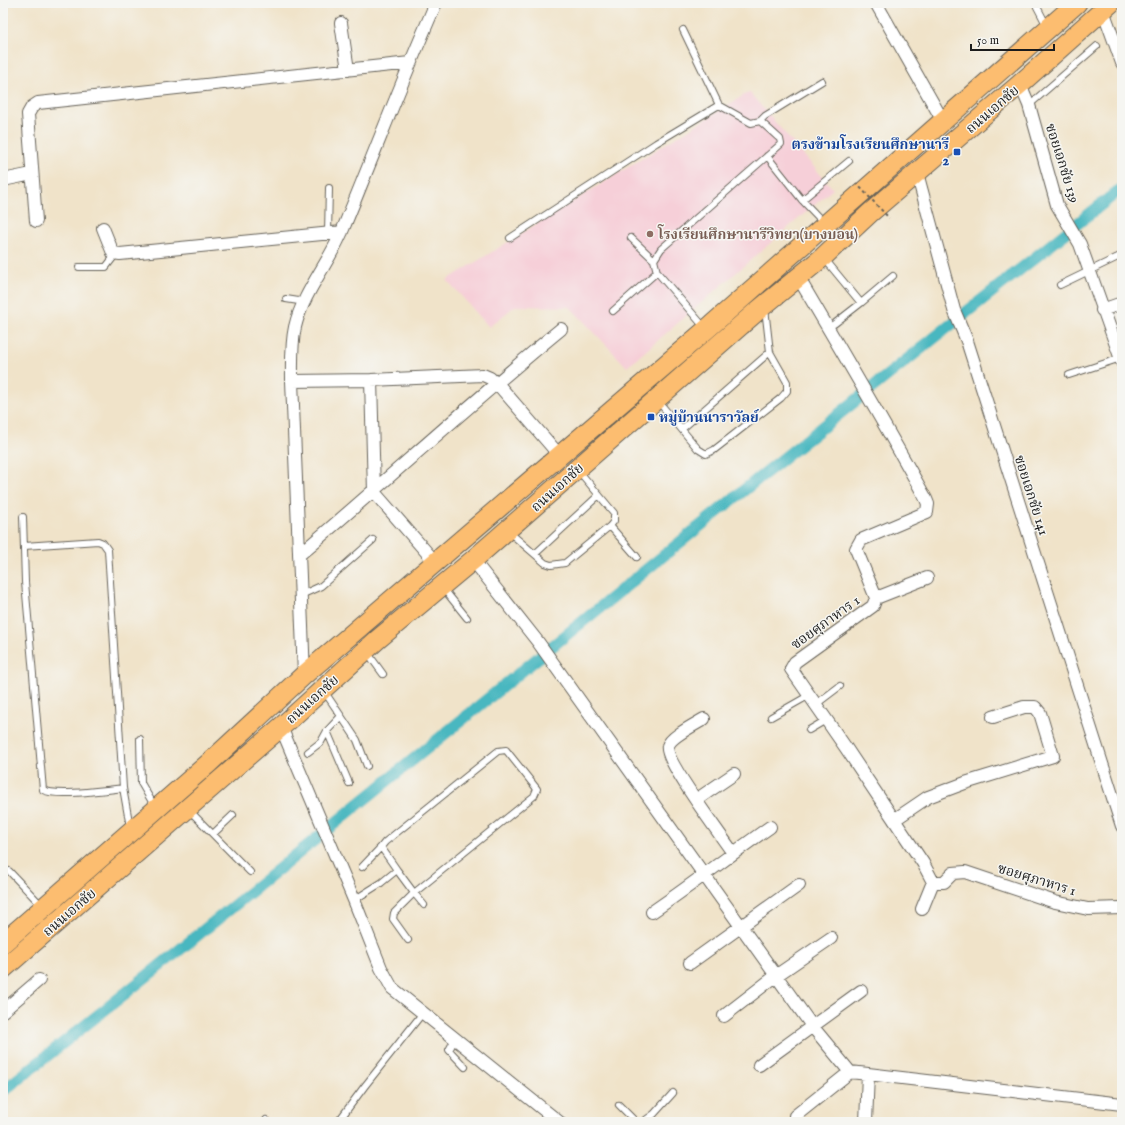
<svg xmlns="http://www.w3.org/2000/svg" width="1125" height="1125" viewBox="0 0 1125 1125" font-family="'IM FELL English','Noto Serif Thai',serif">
<rect width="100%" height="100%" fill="#f6f6f2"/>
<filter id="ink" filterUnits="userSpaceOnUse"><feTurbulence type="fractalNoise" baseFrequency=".025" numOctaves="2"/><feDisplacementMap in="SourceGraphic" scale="8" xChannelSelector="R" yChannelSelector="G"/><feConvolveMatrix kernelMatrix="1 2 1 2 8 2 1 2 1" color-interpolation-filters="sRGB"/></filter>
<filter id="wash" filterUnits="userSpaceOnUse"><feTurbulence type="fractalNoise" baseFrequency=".012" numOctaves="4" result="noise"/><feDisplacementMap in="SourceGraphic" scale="16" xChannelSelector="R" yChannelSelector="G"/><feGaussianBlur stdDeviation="0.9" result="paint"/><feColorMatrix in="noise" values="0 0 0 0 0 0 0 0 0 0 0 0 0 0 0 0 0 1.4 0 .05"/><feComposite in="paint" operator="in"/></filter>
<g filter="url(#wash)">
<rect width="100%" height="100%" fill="#f0e3c9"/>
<path fill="#f6cfd8" d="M749,92L833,189L627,367L570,307L515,306L489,327L447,280Z"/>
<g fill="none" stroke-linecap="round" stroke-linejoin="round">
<path stroke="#48b7c0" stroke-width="12" d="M3,1091L172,956L759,478L1122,188"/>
</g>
</g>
<g filter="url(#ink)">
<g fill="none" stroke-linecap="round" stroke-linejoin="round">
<g stroke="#666259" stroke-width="8">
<path id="lane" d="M1035,3L1047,26
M683,30L719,105L751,123L760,121L780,139L781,144L661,249L654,260L657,272L705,328
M1029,105L1097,46
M760,121L765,116L822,81
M767,156L802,200L824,223
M802,200L849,161
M328,233L329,188
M510,238L656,143L719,105
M631,238L654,260
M824,258L861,303L893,276
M79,267H106L116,254
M1060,285L1122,255
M286,299L305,302
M613,311L657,272
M834,324L861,303
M1069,375L1121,358
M658,401L698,449L706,454L714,450L781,398L787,391V382L770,352L765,308
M682,429L770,352
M23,517L25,582L43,790C56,797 106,790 123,788L108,550L103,543L98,541L24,546
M610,526L637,557
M509,532L545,563L551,565L565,563L610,526L614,521V513L578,470
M535,554L599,495
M443,588L467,618
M301,595L321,586L373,540
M367,652L383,674
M324,691L341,716L327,731L349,783
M815,705L840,686
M341,716L357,740L367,766
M771,717L808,696
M809,730L826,720
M140,739L141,783L155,807
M308,752L321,742L327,731
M123,788L130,827
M189,810L250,872
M213,834L233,815
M362,867L381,847
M3,869L9,871L42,906
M354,900L381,883L397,870L381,847L385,842L498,751L506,750L537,789L534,796L414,893L397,870
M408,940L393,919L394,913L414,893L424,905
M455,1039L449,1050L465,1067
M619,1105L636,1122
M266,1120L268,1122
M338,1122L364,1087L422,1014
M643,1122L654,1114L673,1093"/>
</g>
<g stroke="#666259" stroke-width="14">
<path id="street" d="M876,3L943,121
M1103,10L1122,63
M341,23L348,70
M1020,84L1029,105L1057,205L1080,244L1122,362
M917,173L954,310L967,341L1122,826
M3,180L32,174
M36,221L28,114L32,107L38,103L410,63
M103,228L113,253L120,254L342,232
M798,277C841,350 885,424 926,499L928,504L927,512L861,540L856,549L876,598L873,606L795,662L791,669L846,748L923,863L933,882
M1102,310L1122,303
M371,380L374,492L436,563
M292,381L371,380L483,375L490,378L495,383
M496,382L560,456
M299,555C387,480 472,402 561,329
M473,560L538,642L812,1026L850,1072L868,1074
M876,598L927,578
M304,675L292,381C292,363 291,345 295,327C303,292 330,262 343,229C374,154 403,78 436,3
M704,719C696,724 670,737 668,746C663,759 723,838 733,853
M281,727L354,900L381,968L392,988L559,1122
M696,800L734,774
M894,820L928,797L965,783L1053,756L1040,713L1035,707H1024L993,717
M933,882H944L953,873L965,872L1055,902L1088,909L1122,908
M922,909L933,882
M652,912C692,885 730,855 770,827
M690,963L799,885
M3,1011L39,980
M724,1016L777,975L831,938
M759,1065L861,991
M795,1116L850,1072
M866,1122L868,1074L1122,1104"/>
</g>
<g stroke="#666259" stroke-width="21">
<path id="primary" d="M3,943L209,763L304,675L707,329L1077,3
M3,969L289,720L377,640L473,560L756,312L823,257L870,213L1020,84L1111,3"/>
</g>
<use href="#lane" stroke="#fff" stroke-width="6"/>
<use href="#street" stroke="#fff" stroke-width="12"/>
<use href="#primary" stroke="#fcbd6f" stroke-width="19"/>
<path stroke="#666259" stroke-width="2" stroke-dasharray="3 3" stroke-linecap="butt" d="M856,183L889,218"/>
</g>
</g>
<g fill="#1a4fb4" stroke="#f6f6f2" stroke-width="1.5">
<rect x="953" y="148" width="8" height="8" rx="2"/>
<rect x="647" y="413" width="8" height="8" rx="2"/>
</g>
<circle fill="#8d6e63" stroke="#f6f6f2" stroke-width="1.5" cx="650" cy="234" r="4"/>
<g text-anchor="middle" stroke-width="3" stroke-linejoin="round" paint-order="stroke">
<g font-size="14" fill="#1c1c1c" stroke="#f6f6f2">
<text transform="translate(992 109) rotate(-41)" y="5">ถนนเอกชัย</text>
<text transform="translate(1063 163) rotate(72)" y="5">ซอยเอกชัย 139</text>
<text transform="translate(557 487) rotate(-42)" y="5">ถนนเอกชัย</text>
<text transform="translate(1032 495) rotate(72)" y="5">ซอยเอกชัย 141</text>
<text transform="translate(825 622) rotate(-36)" y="5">ซอยศุภาหาร 1</text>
<text transform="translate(312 699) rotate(-42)" y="5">ถนนเอกชัย</text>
<text transform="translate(1037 879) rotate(17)" y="5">ซอยศุภาหาร 1</text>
<text transform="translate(69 912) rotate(-41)" y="5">ถนนเอกชัย</text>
</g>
<g font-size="14" font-weight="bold" fill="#164399" stroke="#f6f6f2" text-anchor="end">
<text x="949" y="149">ตรงข้ามโรงเรียนศึกษานารี<tspan x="949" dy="16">2</tspan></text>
<text x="659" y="422" text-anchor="start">หมู่บ้านนาราวัลย์</text>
</g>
<g font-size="14" font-weight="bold" fill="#785e54" stroke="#f6f6f2" text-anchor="start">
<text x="658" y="239">โรงเรียนศึกษานารีวิทยา(บางบอน)</text>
</g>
</g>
<rect width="1125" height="1125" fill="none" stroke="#f6f6f2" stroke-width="16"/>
<path d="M971 44v6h83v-6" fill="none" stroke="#1c1c1c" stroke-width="2"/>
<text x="977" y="44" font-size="12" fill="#1c1c1c" stroke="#f6f6f2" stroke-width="3" paint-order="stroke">50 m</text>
</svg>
